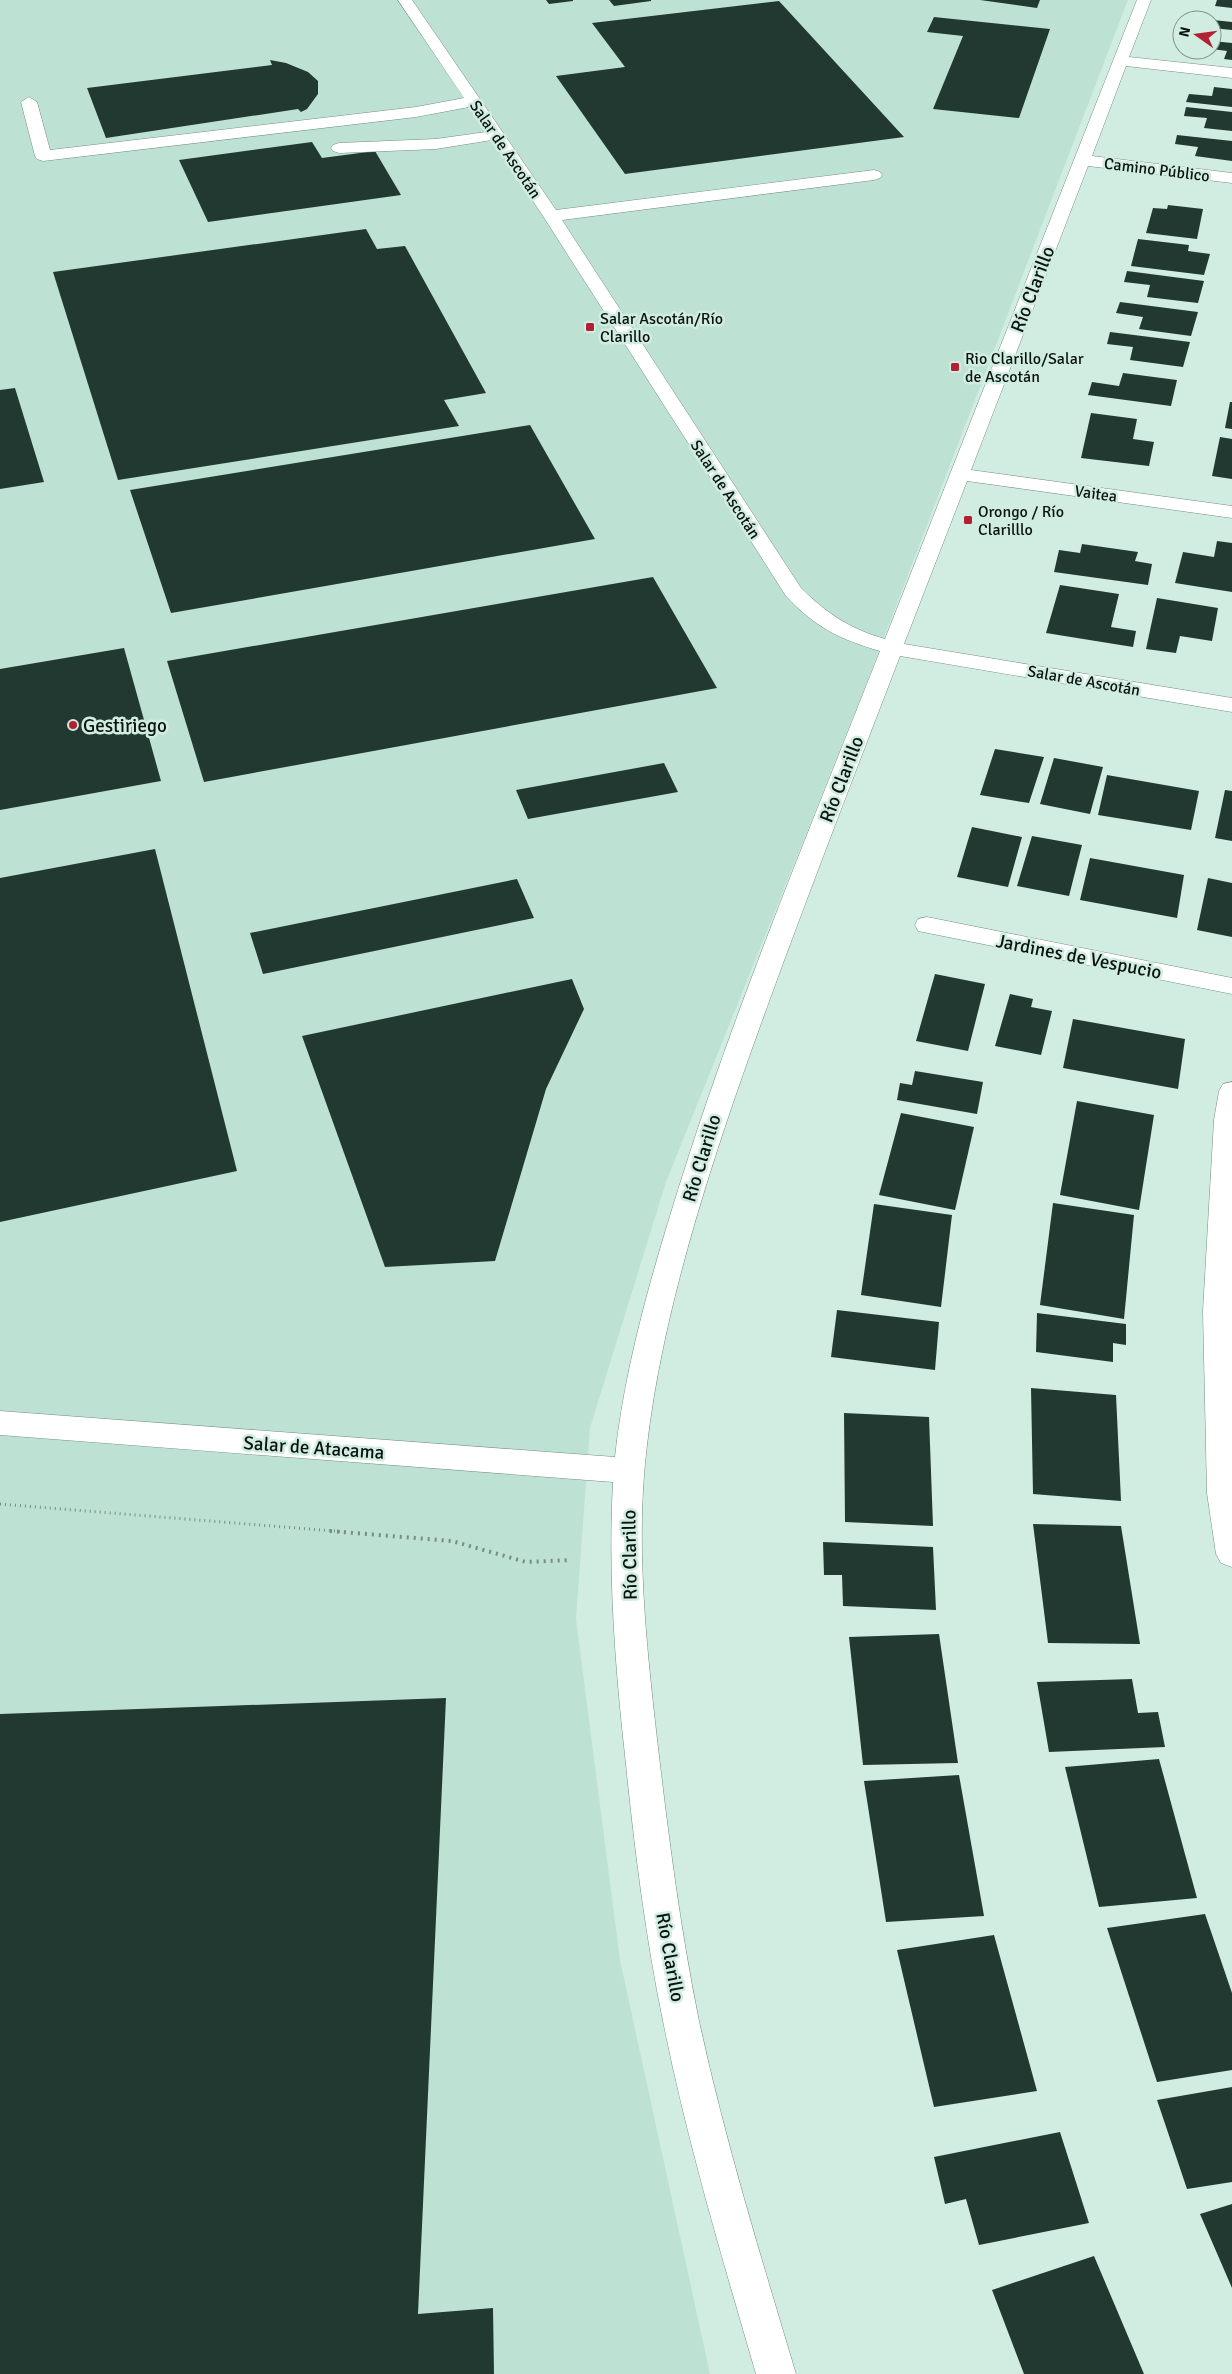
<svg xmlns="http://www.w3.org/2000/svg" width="1232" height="2374" viewBox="0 0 1232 2374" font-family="Signika,sans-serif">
<rect width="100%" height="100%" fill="#d1ede2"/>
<path fill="#bde2d4" d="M0,0H1128L862,695L666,1182L590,1428L576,1619L620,1960L710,2374H0Z"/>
<path fill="#223931" d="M546,0H573V1L549,4Z
M609,0H651V1L614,6Z
M980,0H1040L1037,8Z
M1217,0H1232V8L1215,6Z
M779,1L904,137L625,174L556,76L625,67L592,23Z
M934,17L1050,29L1019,118L933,109L963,36L927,32Z
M1213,20L1232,22V30L1212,28Z
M1212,41L1232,43V60L1224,59L1227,51L1212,49Z
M270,60L286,63L308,72L318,81V94L307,109L301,112L298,109L106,138L87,88L272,65Z
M1214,87L1232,89V107L1186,102L1189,94L1212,96Z
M1186,107L1232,112V131L1204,128L1207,118L1184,116Z
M1177,135L1232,141V161L1195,156L1198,147L1175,144Z
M312,142L322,158L375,151L401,195L208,222L179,160Z
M1168,205L1203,209L1197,239L1146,233L1153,208L1167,209Z
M366,229L377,249L405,246L486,393L444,400L459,426L118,480L53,272Z
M1138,239L1189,245L1188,251L1210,254L1204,275L1131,266Z
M1127,271L1204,281L1198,303L1147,297L1150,285L1124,282Z
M1120,302L1198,312L1191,336L1139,329L1143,317L1116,313Z
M1110,332L1190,342L1183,367L1130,360L1133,347L1107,344Z
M1123,373L1177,380L1171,406L1088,395L1092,382L1119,386Z
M15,388L44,482L0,489V390Z
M1230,402H1232V429L1225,428Z
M1091,413L1137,419L1133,439L1154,442L1149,466L1081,458Z
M530,425L595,539L171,613L130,490Z
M1220,437L1232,439V479L1212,476Z
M1217,541L1232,543V592L1175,583L1183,552L1214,557Z
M1082,544L1138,552L1135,561L1152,564L1148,585L1054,572L1059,550L1080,553Z
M653,577L717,688L204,782L167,661Z
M1060,585L1119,594L1111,627L1136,631L1133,647L1046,633Z
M1157,598L1218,608L1212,641L1180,636L1176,653L1146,649Z
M124,648L161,781L0,810V669Z
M995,749L1044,757L1029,803L980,795Z
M1054,758L1103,767L1090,814L1040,804Z
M664,763L678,792L528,819L516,790Z
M1107,775L1199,791L1191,830L1098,815Z
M1225,790L1232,791V841L1215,838Z
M972,827L1022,837L1008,887L957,877Z
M1032,836L1082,845L1069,896L1017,886Z
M155,849L237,1171L0,1222V878Z
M1090,858L1184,875L1177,918L1080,900Z
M1208,878L1232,883V937L1197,930Z
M517,879L534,918L263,974L250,933Z
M935,974L985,984L968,1051L916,1041Z
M572,979L584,1009L546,1089L495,1261L385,1267L302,1036Z
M1010,994L1033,999L1031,1007L1052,1011L1041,1055L995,1046Z
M1073,1019L1185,1039L1178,1089L1063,1068Z
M915,1071L983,1082L977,1114L897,1100L900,1083L912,1085Z
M1077,1101L1154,1115L1139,1210L1060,1195Z
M901,1113L974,1127L955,1210L879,1195Z
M1053,1203L1134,1215L1124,1319L1040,1305Z
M874,1204L952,1215L941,1307L861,1295Z
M837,1310L939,1322L935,1370L831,1357Z
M1037,1313L1126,1324V1345L1113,1343V1362L1036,1352Z
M1031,1388L1116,1395L1121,1501L1033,1494Z
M844,1413L929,1417L933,1526L845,1522Z
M1033,1524L1121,1526L1140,1644L1048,1643Z
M823,1542L933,1547L936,1610L843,1606L842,1575H824Z
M939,1634L958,1763L863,1765L849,1637Z
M1132,1679L1138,1713L1158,1712L1165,1747L1049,1752L1037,1682Z
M446,1698L418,2314L493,2308L494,2374H0V1714Z
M1159,1759L1197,1898L1099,1907L1065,1767Z
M959,1775L984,1916L886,1922L864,1781Z
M1205,1914L1232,1993V2070L1157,2082L1107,1928Z
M994,1935L1037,2091L934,2107L897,1950Z
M1232,2087V2182L1187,2189L1157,2100Z
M1060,2132L1089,2223L979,2245L966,2199L945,2204L934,2157Z
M1232,2204V2288L1200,2214Z
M1094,2256L1144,2374H1024L992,2290Z"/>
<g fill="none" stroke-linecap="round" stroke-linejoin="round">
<g stroke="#758e85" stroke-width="1">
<path id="minor" d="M398,0H412L556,210L874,170L880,172L882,175L880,178L874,180L562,220L801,588C826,613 850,629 885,639L1137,0H1151L1129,57L1232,68V78L1126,66L1092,156L1232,173V183L1088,166L971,470L1232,506V518L967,481L904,644L1232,698V712L900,656C849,789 797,922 749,1057C706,1179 662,1316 647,1445C635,1542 646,1642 657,1739C668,1833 680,1928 699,2021C725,2141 761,2257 796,2374H756C722,2257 687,2141 663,2021C645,1934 634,1844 625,1755C615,1665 608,1573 613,1482L0,1435V1411L615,1457C625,1362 655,1263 684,1171C740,995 812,824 880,651C839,639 815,627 786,596L543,216L492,140L436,149L339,153L333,151L331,148L333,145L339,143L436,139L486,132L469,107L416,117L43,161L37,159L35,156L21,102L29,97L37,102L50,150L416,107L464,98Z
M927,917L1232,978V994L918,931L915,925L918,919Z
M1232,1082V1567L1221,1563L1216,1554L1207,1493L1203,1311L1214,1120L1219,1091L1223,1084Z"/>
</g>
<path stroke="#788c84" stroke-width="3" stroke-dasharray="1 4" stroke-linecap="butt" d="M0,1504L346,1532"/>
<path stroke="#788c84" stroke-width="4" stroke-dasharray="2 5" stroke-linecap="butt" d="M330,1531L452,1541L526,1562L571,1560"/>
<use href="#minor" fill="#fff" fill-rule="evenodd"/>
</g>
<g fill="#b22033" stroke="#d1ede2" stroke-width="2">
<rect x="585" y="322" width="10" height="10" rx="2.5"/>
<rect x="950" y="362" width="10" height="10" rx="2.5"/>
<rect x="963" y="515" width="10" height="10" rx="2.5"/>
<circle cx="73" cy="725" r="5"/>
</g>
<g text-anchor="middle" stroke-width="5" stroke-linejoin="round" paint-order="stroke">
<g font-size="16" fill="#0a1310" stroke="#d1ede2">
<text transform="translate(506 149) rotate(56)" y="6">Salar de Ascotán</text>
<text transform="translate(1157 169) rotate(7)" y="6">Camino Público</text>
<text transform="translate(726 489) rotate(57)" y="6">Salar de Ascotán</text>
<text transform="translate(1096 493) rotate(8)" y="6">Vaitea</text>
<text transform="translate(1084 680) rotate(10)" y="6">Salar de Ascotán</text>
</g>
<g font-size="16" fill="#0a1310" stroke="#d1ede2" text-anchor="start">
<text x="600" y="324">Salar Ascotán/Río<tspan x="600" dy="18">Clarillo</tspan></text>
<text x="965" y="364">Rio Clarillo/Salar<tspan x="965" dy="18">de Ascotán</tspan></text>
<text x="978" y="517">Orongo / Río<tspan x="978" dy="18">Clarilllo</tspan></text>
</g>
<g font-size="19" fill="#0a1310" stroke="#d1ede2">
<text transform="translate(1032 289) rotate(-69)" y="7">Río Clarillo</text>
<text transform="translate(841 779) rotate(-69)" y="7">Río Clarillo</text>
<text transform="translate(1079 956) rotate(11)" y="7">Jardines de Vespucio</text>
<text transform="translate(701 1158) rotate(-73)" y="7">Río Clarillo</text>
<text transform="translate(314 1447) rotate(4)" y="7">Salar de Atacama</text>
<text transform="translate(629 1555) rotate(-91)" y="7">Río Clarillo</text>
<text transform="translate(671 1957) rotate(80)" y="7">Río Clarillo</text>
</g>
<g font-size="19" fill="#0a1310" stroke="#d1ede2" text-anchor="start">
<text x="83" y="732">Gestiriego</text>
</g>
</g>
<g transform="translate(1197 35) rotate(284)"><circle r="24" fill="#d1ede2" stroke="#81968e"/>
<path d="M0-4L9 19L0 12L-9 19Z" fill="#b22033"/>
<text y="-8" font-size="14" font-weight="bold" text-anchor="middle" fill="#0a1310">N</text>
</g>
</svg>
